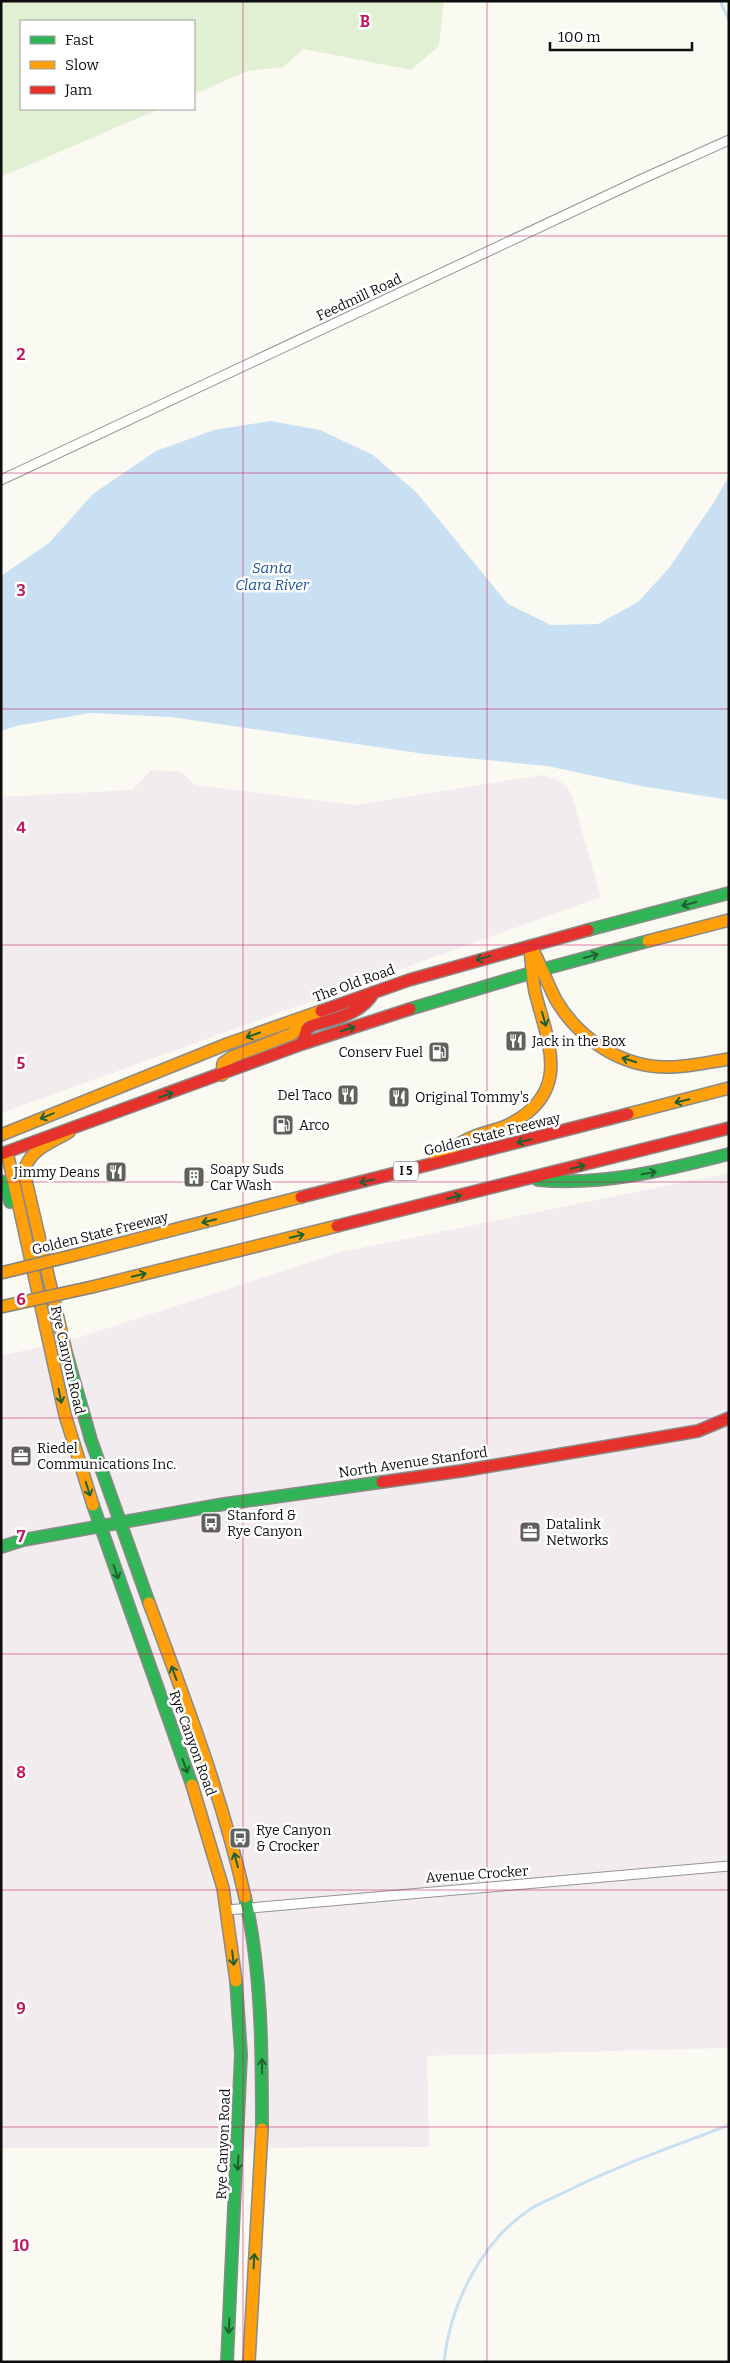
<svg xmlns="http://www.w3.org/2000/svg" width="730" height="2363" viewBox="0 0 730 2363" font-family="Bitter,serif">
<rect width="100%" height="100%" fill="#fafaf2"/>
<path fill="#f2ecef" d="M151,770L181,772L195,785L355,805L542,775L556,779L567,786L573,799L601,897L1,1113V797L132,790Z
M729,1173V2048L427,2056L429,2147L1,2148V1356L80,1337L341,1252Z"/>
<path fill="#e1f0d2" d="M1,1H444L439,46L411,70L304,49L283,67L248,71L194,94V21H21V109H159L1,177Z"/>
<path fill="#c9e0f3" d="M271,421L320,430L373,455L417,493L508,604L551,625L598,624L638,602L669,568L714,502L729,476V800L641,786L547,766L425,754L171,717L90,713L16,726L1,731V576L49,543L94,493L156,451L214,430Z"/>
<g fill="none" stroke-linecap="round" stroke-linejoin="round">
<path stroke="#c9e0f3" stroke-width="3" d="M720,1L729,20
M444,2362C450,2304 482,2240 532,2208C543,2202 555,2197 567,2191C619,2165 675,2146 729,2125"/>
<g stroke="#949490" stroke-width="11">
<path id="street" d="M1,480L642,179L729,140
M227,1910L729,1866"/>
</g>
<g stroke="#8a8a87" stroke-width="14">
<path id="fast" d="M588,930L729,893
M410,1009L544,969L648,941
M538,1180C604,1186 666,1170 729,1154
M1,1181L7,1190L10,1202
M66,1352L91,1440L149,1603
M93,1505L192,1785
M1,1547L23,1540L224,1504L382,1482
M245,1897C262,1973 262,2052 262,2129
M227,2362L241,2054L236,1981"/>
</g>
<g stroke="#8a8a87" stroke-width="14">
<path id="slow" d="M648,941L729,920
M532,948C541,965 547,983 556,1000C579,1039 622,1068 669,1067C689,1067 709,1062 729,1059
M222,1075L223,1063L232,1057L292,1034L298,1028L299,1019
M628,1114L729,1088
M1,1135L227,1044L321,1011
M7,1152L65,1415L93,1505
M435,1158C448,1151 461,1141 475,1136C487,1131 500,1130 512,1123C572,1090 548,1043 535,992C532,976 531,962 530,946
M83,1253L301,1197
M92,1287L337,1226
M66,1352L24,1172C29,1149 51,1143 69,1132
M149,1603C185,1699 222,1796 245,1897
M192,1785L223,1888L236,1981
M249,2362L262,2129"/>
</g>
<g stroke="#8a8a87" stroke-width="14">
<path id="jam" d="M321,1011L409,980L588,930
M302,1044L307,1029L311,1026C335,1018 361,1015 374,992
M1,1154L302,1044L410,1009
M301,1197L628,1114
M337,1226L729,1128
M382,1482L461,1471L698,1431L729,1418"/>
</g>
<use href="#street" stroke="#fefefd" stroke-width="9"/>
<use href="#fast" stroke="#30b455" stroke-width="11"/>
<use href="#slow" stroke="#ff9f0a" stroke-width="11"/>
<use href="#jam" stroke="#e5322d" stroke-width="11"/>
<g stroke="#81817d" stroke-width="14" stroke-linecap="butt">
<path id="slow-bridge" d="M1,1273L83,1253
M1,1307L92,1287"/>
</g>
<use href="#slow-bridge" stroke="#ff9f0a" stroke-width="11"/>
</g>
<defs><path id="oneway-shaft" d="M-6 0H5M1.5-3L5.5 0L1.5 3" fill="none" stroke-width="1.6" stroke-linecap="round" stroke-linejoin="round" transform="scale(1.25)"/></defs>
<g stroke="#1e6031">
<use href="#oneway-shaft" transform="translate(689 904) rotate(165)"/>
<use href="#oneway-shaft" transform="translate(591 956) rotate(-15)"/>
<use href="#oneway-shaft" transform="translate(483 958) rotate(165)"/>
<use href="#oneway-shaft" transform="translate(544 1019) rotate(74)"/>
<use href="#oneway-shaft" transform="translate(348 1029) rotate(-18)"/>
<use href="#oneway-shaft" transform="translate(253 1035) rotate(161)"/>
<use href="#oneway-shaft" transform="translate(629 1060) rotate(-162)"/>
<use href="#oneway-shaft" transform="translate(166 1095) rotate(-20)"/>
<use href="#oneway-shaft" transform="translate(682 1101) rotate(166)"/>
<use href="#oneway-shaft" transform="translate(47 1116) rotate(158)"/>
<use href="#oneway-shaft" transform="translate(524 1141) rotate(166)"/>
<use href="#oneway-shaft" transform="translate(578 1167) rotate(-14)"/>
<use href="#oneway-shaft" transform="translate(649 1173) rotate(-10)"/>
<use href="#oneway-shaft" transform="translate(367 1181) rotate(166)"/>
<use href="#oneway-shaft" transform="translate(454 1197) rotate(-14)"/>
<use href="#oneway-shaft" transform="translate(209 1221) rotate(166)"/>
<use href="#oneway-shaft" transform="translate(297 1236) rotate(-14)"/>
<use href="#oneway-shaft" transform="translate(139 1275) rotate(-14)"/>
<use href="#oneway-shaft" transform="translate(60 1396) rotate(78)"/>
<use href="#oneway-shaft" transform="translate(88 1489) rotate(72)"/>
<use href="#oneway-shaft" transform="translate(116 1572) rotate(71)"/>
<use href="#oneway-shaft" transform="translate(174 1673) rotate(-110)"/>
<use href="#oneway-shaft" transform="translate(185 1766) rotate(70)"/>
<use href="#oneway-shaft" transform="translate(236 1860) rotate(-105)"/>
<use href="#oneway-shaft" transform="translate(233 1958) rotate(83)"/>
<use href="#oneway-shaft" transform="translate(262 2066) rotate(-90)"/>
<use href="#oneway-shaft" transform="translate(238 2163) rotate(93)"/>
<use href="#oneway-shaft" transform="translate(254 2261) rotate(-87)"/>
<use href="#oneway-shaft" transform="translate(229 2326) rotate(93)"/>
</g>
<path fill="none" stroke="#c2185b" stroke-width="1" stroke-opacity="0.55" d="M243,1V2362M487,1V2362M1,236H729M1,473H729M1,709H729M1,945H729M1,1182H729M1,1418H729M1,1654H729M1,1890H729M1,2127H729"/>
<defs>
<g id="restaurant-square" transform="scale(1.125)"><rect x="-9" y="-9" width="18" height="18" rx="4" fill="#60605d" stroke="#fff"/><path d="M-5-6h1v4h1v-4h1v4h1v-4h1v5L-1.5 .5V6h-2V.5L-5-1ZM5-6V6H3V1.5H1.5Q1.5-4 5-6Z" fill="#fff"/></g>
<g id="fuel-square" transform="scale(1.125)"><rect x="-9" y="-9" width="18" height="18" rx="4" fill="#60605d" stroke="#fff"/><path d="M-5.5-6h7V0h2V4h1.3V-2.5L3-4.5l.8-.8L6-3V5H2.5V1h-1V6h-7ZM-4.2-4.7v3.2H.2V-4.7Z" fill="#fff"/></g>
<g id="building-square" transform="scale(1.125)"><rect x="-9" y="-9" width="18" height="18" rx="4" fill="#60605d" stroke="#fff"/><path d="M-4-6H4V6H1V3H-1V6H-4ZM-2.5-4.3h1.7v1.8h-1.7ZM.8-4.3h1.7v1.8H.8ZM-2.5-1h1.7V.8h-1.7ZM.8-1h1.7V.8H.8Z" fill="#fff"/></g>
<g id="office-square" transform="scale(1.125)"><rect x="-9" y="-9" width="18" height="18" rx="4" fill="#60605d" stroke="#fff"/><path d="M-6-3h4V-5.5h4V-3h4V5H-6ZM-1-4.5V-3h2v-1.5ZM-6 0V1H6V0Z" fill="#fff"/></g>
<g id="bus-square" transform="scale(1.125)"><rect x="-9" y="-9" width="18" height="18" rx="4" fill="#60605d" stroke="#fff"/><path d="M-5-6H5V4H4V6H2V4H-2V6H-4V4H-5ZM-3.5-4V0h7V-4ZM-3.5 1.2v1.5H-2V1.2ZM2 1.2v1.5H3.5V1.2Z" fill="#fff"/></g>
</defs>
<g fill-rule="evenodd">
<use href="#restaurant-square" x="516" y="1041"/>
<use href="#fuel-square" x="439" y="1052"/>
<use href="#restaurant-square" x="348" y="1095"/>
<use href="#restaurant-square" x="399" y="1097"/>
<use href="#fuel-square" x="283" y="1125"/>
<use href="#restaurant-square" x="116" y="1172"/>
<use href="#building-square" x="194" y="1177"/>
<use href="#office-square" x="21" y="1456"/>
<use href="#bus-square" x="211" y="1523"/>
<use href="#office-square" x="530" y="1532"/>
<use href="#bus-square" x="240" y="1838"/>
</g>
<g text-anchor="middle" stroke-width="5" stroke-linejoin="round" paint-order="stroke">
<rect fill="#fff" stroke="#565656" stroke-width="1" x="393.5" y="1161.5" width="25" height="19" rx="4"/>
<g font-size="12" font-weight="bold" fill="#0d0d0d">
<text x="406" y="1175">I 5</text>
</g>
<g font-size="14" fill="#0d0d0d" stroke="#fff">
<text transform="translate(359 297) rotate(-25)" y="5">Feedmill Road</text>
<text transform="translate(354 983) rotate(-20)" y="5">The Old Road</text>
<text transform="translate(492 1134) rotate(-14)" y="5">Golden State Freeway</text>
<text transform="translate(100 1233) rotate(-14)" y="5">Golden State Freeway</text>
<text transform="translate(68 1360) rotate(77)" y="5">Rye Canyon Road</text>
<text transform="translate(413 1462) rotate(-8)" y="5">North Avenue Stanford</text>
<text transform="translate(193 1743) rotate(70)" y="5">Rye Canyon Road</text>
<text transform="translate(477 1874) rotate(-4)" y="5">Avenue Crocker</text>
<text transform="translate(223 2144) rotate(-88)" y="5">Rye Canyon Road</text>
</g>
<g font-size="14" fill="#0d0d0d" stroke="#fff" text-anchor="start">
<text x="532" y="1046">Jack in the Box</text>
<text x="423" y="1057" text-anchor="end">Conserv Fuel</text>
<text x="332" y="1100" text-anchor="end">Del Taco</text>
<text x="415" y="1102">Original Tommy's</text>
<text x="299" y="1130">Arco</text>
<text x="210" y="1174">Soapy Suds<tspan x="210" dy="16">Car Wash</tspan></text>
<text x="100" y="1177" text-anchor="end">Jimmy Deans</text>
<text x="37" y="1453">Riedel<tspan x="37" dy="16">Communications Inc.</tspan></text>
<text x="227" y="1520">Stanford &amp;<tspan x="227" dy="16">Rye Canyon</tspan></text>
<text x="546" y="1529">Datalink<tspan x="546" dy="16">Networks</tspan></text>
<text x="256" y="1835">Rye Canyon<tspan x="256" dy="16">&amp; Crocker</tspan></text>
</g>
<g font-size="15" font-style="italic" fill="#1a549b" stroke="#fff">
<text x="272" y="573">Santa<tspan x="272" dy="17">Clara River</tspan></text>
</g>
</g>
<g font-size="16" text-anchor="middle" font-weight="bold" fill="#c2185b" stroke="#fff" stroke-width="5" stroke-linejoin="round" paint-order="stroke">
<text x="365" y="27">B</text>
<text x="21" y="360">2</text>
<text x="21" y="596">3</text>
<text x="21" y="833">4</text>
<text x="21" y="1069">5</text>
<text x="21" y="1305">6</text>
<text x="21" y="1542">7</text>
<text x="21" y="1778">8</text>
<text x="21" y="2014">9</text>
<text x="21" y="2251">10</text>
</g>
<rect width="730" height="2363" fill="none" stroke="#0d0d0d" stroke-width="5"/>
<rect x="20" y="20" width="175" height="90" fill="#ffffff" stroke="#9e9e9e"/>
<rect x="30" y="36" width="25" height="8" fill="#30b455" stroke="#9e9e9e"/>
<text x="65" y="45" font-size="15" fill="#0d0d0d">Fast</text>
<rect x="30" y="61" width="25" height="8" fill="#ff9f0a" stroke="#9e9e9e"/>
<text x="65" y="70" font-size="15" fill="#0d0d0d">Slow</text>
<rect x="30" y="86" width="25" height="8" fill="#e5322d" stroke="#9e9e9e"/>
<text x="65" y="95" font-size="15" fill="#0d0d0d">Jam</text>
<path d="M550 42v8h142v-8" fill="none" stroke="#0d0d0d" stroke-width="2.5"/>
<text x="558" y="42" font-size="15" fill="#0d0d0d" stroke="#ffffff" stroke-width="4" paint-order="stroke">100 m</text>
</svg>
